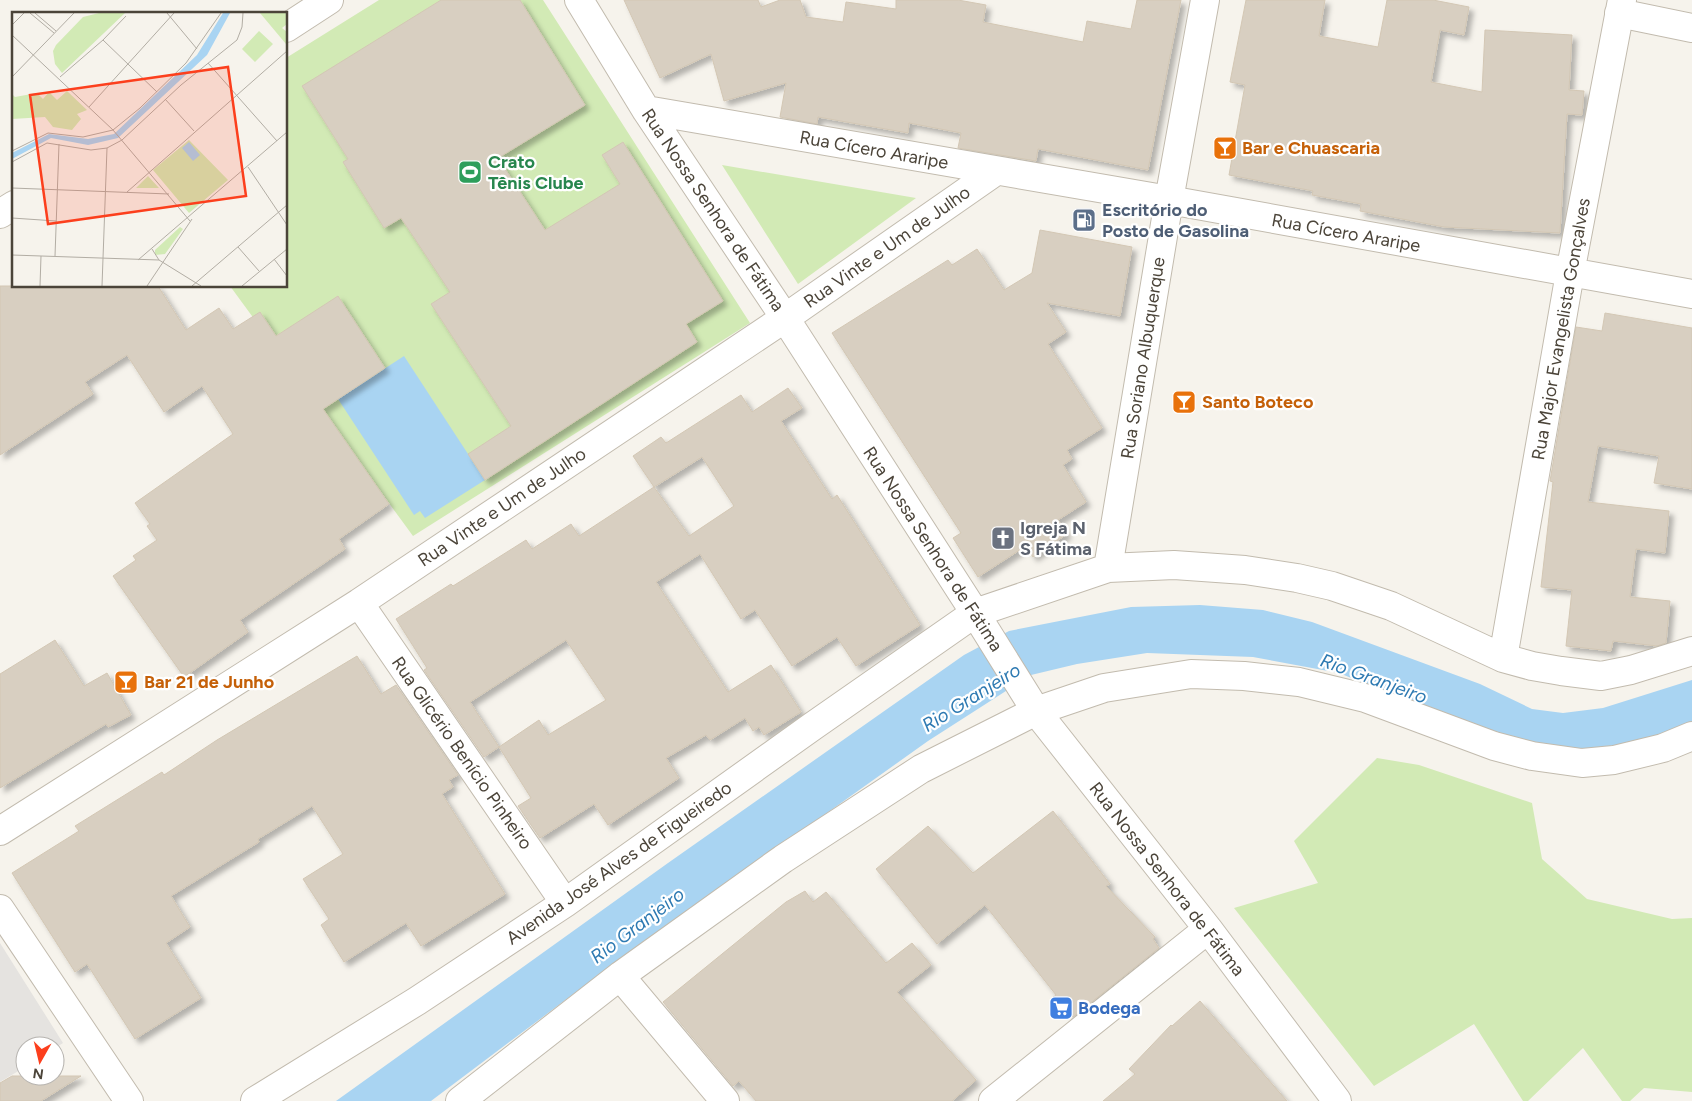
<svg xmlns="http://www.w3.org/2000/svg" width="1692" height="1101" viewBox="0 0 1692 1101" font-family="Figtree,sans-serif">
<defs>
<filter id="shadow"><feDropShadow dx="4.5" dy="4.5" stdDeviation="2.5" flood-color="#0004"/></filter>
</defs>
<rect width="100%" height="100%" fill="#f6f3ec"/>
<path fill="#d2eab5" d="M379,0H543L750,323L413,536L230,286H286V58Z
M722,165L916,198L798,284Z
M1377,758L1419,765L1532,803L1542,859L1587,899L1672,919L1692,918V1092L1644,1088L1630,1101H1622L1583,1048L1528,1101H1523L1474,1024L1374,1086L1234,908L1318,883L1294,841Z"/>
<path fill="#e5e3e0" d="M0,943L63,1043L55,1048V1046H25V1067L0,1082Z"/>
<path fill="#a9d4f2" d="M404,356L485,480L425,518L420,511L414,515L338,399Z
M1200,605L1263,610L1312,622L1480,684L1532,709L1563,713L1603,708L1692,680V723L1653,738L1578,752L1517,745L1339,673L1253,657L1147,653L1077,664L1031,675L928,741L576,992L431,1101H336L668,863L964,655L1009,631L1131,607Z"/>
<path fill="#d8cfc1" stroke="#d3c7b4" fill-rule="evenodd" filter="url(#shadow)" d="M441,0H520L585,105L498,158L545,230L620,184L602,155L623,142L723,301L686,324L697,342L485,480L468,454L511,426L431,304L450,292L401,218L384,228L343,162L348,159L302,86Z
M624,0H758L761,7L780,0H800L806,17L843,22L846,2L896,9V0H958L986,5L983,22L1083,42L1087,21L1131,29L1137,0H1181L1148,170L1038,149L1036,161L958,148L961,133L909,123L908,133L818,117L817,124L780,117L786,83L724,101L711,54L660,78Z
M1246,0H1325L1319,36L1378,47L1387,0H1433L1469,7L1464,35L1440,30L1431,82L1482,92L1485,30L1572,35L1569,90L1584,91L1582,115L1567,114L1560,233L1444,227L1360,211L1361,204L1312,195L1313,191L1229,175L1245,85L1230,82Z
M1040,230L1132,247L1120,316L1047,303L1066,332L1048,344L1102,428L1067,450L1072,459L1063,465L1086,502L1058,520L1067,534L1033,557L1026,546L978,577L953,538L961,533L832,333L948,260L952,265L977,249L1004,290L1032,273Z
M0,286H158L186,330L219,308L233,329L260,312L276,336L338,296L385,368L323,409L389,504L339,539L345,549L240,620L248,632L184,677L113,576L136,560L133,556L157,540L147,526L150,524L135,503L233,434L202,386L164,412L127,355L85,382L93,394L0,455Z
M1605,313L1692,328V489L1654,483L1659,456L1598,446L1588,502L1669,511L1665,553L1636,549L1630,597L1670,601L1666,643L1657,646L1613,641L1611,651L1566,646L1572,590L1541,587L1553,482L1550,481L1576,327L1602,331Z
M788,388L802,408L781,421L832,499L837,495L920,625L856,666L837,637L792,666L755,610L741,619L700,554L656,582L728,692L771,665L801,712L764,735L759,727L753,731L745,718L710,740L706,735L666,758L679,778L608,825L594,804L540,838L518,806L531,798L499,747L539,720L548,735L606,700L566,640L470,702L499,747L484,757L424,670L427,668L396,619L451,584L453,586L526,540L532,549L571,524L579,536L654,487L633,456L661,437L666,443L741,395L752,412ZM702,457L734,506L689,536L654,487Z
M55,640L84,686L107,673L131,715L108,727L106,724L0,788V674Z
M357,656L381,694L396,685L458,775L449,780L453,787L442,794L505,894L421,946L406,923L344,962L321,925L329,919L303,879L343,854L312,806L258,839L259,842L171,896L190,927L166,943L201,998L135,1039L87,964L75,972L12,873L79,831L75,826L112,803L162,772L164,775L217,740Z
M1053,811L1110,884L1106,886L1155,937L1153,939L1159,948L1073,1017L1052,998L1056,995L985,905L937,944L876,869L928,826L973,873Z
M805,891L813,902L826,892L886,963L912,943L931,965L897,992L976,1080L952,1101H756L739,1081L733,1086L663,1002L786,902Z
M1200,1001L1287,1101H1103L1135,1074L1129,1069L1171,1025L1172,1026Z
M12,1076H81L41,1101H0V1083Z"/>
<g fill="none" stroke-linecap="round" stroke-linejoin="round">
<g stroke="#c2bbae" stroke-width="30">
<path id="minor" d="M579,0L646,110L785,318L975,613L1036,711L1208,929L1337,1101
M1619,13L1692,28
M286,28L329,0
M646,110L1169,200L1692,294
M0,214L14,205
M1108,568L1169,200L1205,0
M359,603L565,903
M1503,658L1570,273L1622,0
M0,831L359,603L785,318L996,171
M0,909L129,1101
M620,976L725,1101
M255,1101L417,1001L565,903L813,726L975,613L1108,568L1174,565L1245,570L1297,578L1332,586L1391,606L1503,658L1532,666L1561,671L1601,676L1631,670L1692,651
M460,1101L620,976L783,859L921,769L1036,711L1104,688L1191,674L1244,676L1299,682L1365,698L1494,746L1532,756L1582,763L1614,760L1663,748L1692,736
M993,1101L1208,929"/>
</g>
<use href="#minor" stroke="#fff" stroke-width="28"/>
</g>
<defs>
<g id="bar-square" transform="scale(1.25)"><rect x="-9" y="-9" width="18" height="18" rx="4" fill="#e8710a" stroke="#fff"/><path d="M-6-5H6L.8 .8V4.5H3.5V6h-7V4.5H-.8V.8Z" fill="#fff"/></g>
<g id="stadium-square" transform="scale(1.25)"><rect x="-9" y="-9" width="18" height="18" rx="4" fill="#2e9e5b" stroke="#fff"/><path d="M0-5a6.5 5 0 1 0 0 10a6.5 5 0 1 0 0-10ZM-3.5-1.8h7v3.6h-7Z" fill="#fff"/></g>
<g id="fuel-square" transform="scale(1.25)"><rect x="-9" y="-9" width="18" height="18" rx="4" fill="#5c6f8a" stroke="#fff"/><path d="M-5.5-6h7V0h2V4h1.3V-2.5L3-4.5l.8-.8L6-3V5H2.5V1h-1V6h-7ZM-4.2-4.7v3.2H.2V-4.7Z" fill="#fff"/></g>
<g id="church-square" transform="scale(1.25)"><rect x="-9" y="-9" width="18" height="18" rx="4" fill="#6b7280" stroke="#fff"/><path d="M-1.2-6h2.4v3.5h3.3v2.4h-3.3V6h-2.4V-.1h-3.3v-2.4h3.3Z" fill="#fff"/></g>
<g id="supermarket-square" transform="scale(1.25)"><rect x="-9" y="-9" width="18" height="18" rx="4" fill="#3f7fe0" stroke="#fff"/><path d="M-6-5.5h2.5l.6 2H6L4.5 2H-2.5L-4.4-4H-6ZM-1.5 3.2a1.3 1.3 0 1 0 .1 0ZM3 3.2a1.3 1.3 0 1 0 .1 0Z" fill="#fff"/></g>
</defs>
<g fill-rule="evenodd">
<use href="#bar-square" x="1225" y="148"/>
<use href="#stadium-square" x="470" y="172"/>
<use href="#fuel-square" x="1084" y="220"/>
<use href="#bar-square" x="1184" y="402"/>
<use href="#church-square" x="1003" y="538"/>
<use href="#bar-square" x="126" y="682"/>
<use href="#supermarket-square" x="1061" y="1008"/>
</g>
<g text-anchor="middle" stroke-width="4.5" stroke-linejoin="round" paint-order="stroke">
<g font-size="18" font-weight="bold" fill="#c56008" stroke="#fff" text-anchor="start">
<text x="1242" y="154">Bar e Chuascaria</text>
<text x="1202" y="408">Santo Boteco</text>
<text x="144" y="688">Bar 21 de Junho</text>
</g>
<g font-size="18" fill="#4b4439" stroke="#fff">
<text transform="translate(874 150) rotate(10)" y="6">Rua Cícero Araripe</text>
<text transform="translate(713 210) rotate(56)" y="6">Rua Nossa Senhora de Fátima</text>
<text transform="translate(1346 233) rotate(10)" y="6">Rua Cícero Araripe</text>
<text transform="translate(887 247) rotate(-35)" y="6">Rua Vinte e Um de Julho</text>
<text transform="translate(1561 329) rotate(-80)" y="6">Rua Major Evangelista Gonçalves</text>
<text transform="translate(1143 358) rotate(-81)" y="6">Rua Soriano Albuquerque</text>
<text transform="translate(502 507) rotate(-34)" y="6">Rua Vinte e Um de Julho</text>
<text transform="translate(933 549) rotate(57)" y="6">Rua Nossa Senhora de Fátima</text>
<text transform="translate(462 753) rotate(55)" y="6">Rua Glicério Benício Pinheiro</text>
<text transform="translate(619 863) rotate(-35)" y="6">Avenida José Alves de Figueiredo</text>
<text transform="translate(1167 879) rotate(52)" y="6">Rua Nossa Senhora de Fátima</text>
</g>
<g font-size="18" font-weight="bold" fill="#27864d" stroke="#fff" text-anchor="start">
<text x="488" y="168">Crato<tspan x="488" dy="21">Tênis Clube</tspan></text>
</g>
<g font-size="18" font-weight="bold" fill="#4e5e75" stroke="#fff" text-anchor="start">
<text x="1102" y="216">Escritório do<tspan x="1102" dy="21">Posto de Gasolina</tspan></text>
</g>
<g font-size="18" font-weight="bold" fill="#5b616d" stroke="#fff" text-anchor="start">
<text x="1020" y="534">Igreja N<tspan x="1020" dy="21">S Fátima</tspan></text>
</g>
<g font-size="18" font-weight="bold" fill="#366cbe" stroke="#fff" text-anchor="start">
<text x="1078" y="1014">Bodega</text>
</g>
<g font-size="19" font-style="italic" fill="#2e7ab2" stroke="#fff">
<text transform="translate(1374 678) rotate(20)" y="7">Rio Granjeiro</text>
<text transform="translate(971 697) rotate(-32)" y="7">Rio Granjeiro</text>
<text transform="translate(637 925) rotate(-37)" y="7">Rio Granjeiro</text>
</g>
</g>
<g transform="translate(12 12)">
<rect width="275" height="275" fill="#f6f3ec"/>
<path d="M87,1H113L50,61L43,52L41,39L44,33L71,5ZM248,1H275V12L270,16L275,20L274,32ZM247,19L261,32L243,50L230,37ZM55,79L75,98L65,102L69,107L60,118L41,115L33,105L0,107V82L3,85L25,81L31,87L37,80L45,88ZM177,128L216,168L177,201L141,158ZM136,164L147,176H124ZM168,215L171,217L153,242L143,243V238Z" fill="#d2eab5"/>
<path d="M211,1H218L195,43L106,126L76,133L39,126L0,147V141L37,122L76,127L102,122L185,43ZM177,130L188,143L181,149L170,136Z" fill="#a9d4f2"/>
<path fill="none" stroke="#b2ada4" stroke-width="1" d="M18,1L42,21M23,1L44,19M155,1L185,37M0,13L12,1M0,23L101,118L178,209M91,28L145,80M196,51L265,129M0,65L62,1M48,65L91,28L114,4M153,87L182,119M77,95L162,1M0,139L36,121L71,125L101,118L128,96L174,51L209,1M0,150L35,131L79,138L95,136L110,128L169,73L225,28L230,15L231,1M236,155L275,213M0,176L157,182M115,180L275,39M0,206L44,209M226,235L247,259M140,237L147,248L189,274M0,243L147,248M43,244L47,132M262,247L275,264M126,248L275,120M28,274L29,244M90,274L95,136M135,274L180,207M180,274L275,193M230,274L275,237"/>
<path fill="#fc3f1d" fill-opacity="0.15" stroke="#fc3f1d" stroke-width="2.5" d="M216,55L234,184L36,212L18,83Z"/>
<rect width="275" height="275" fill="none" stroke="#4b4439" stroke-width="2.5"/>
</g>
<g transform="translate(40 1061) rotate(188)"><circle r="24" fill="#ffffff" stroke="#b7b4b0"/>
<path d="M0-4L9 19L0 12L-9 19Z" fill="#fc3f1d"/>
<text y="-8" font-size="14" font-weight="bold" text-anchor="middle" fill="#4b4439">N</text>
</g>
</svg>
